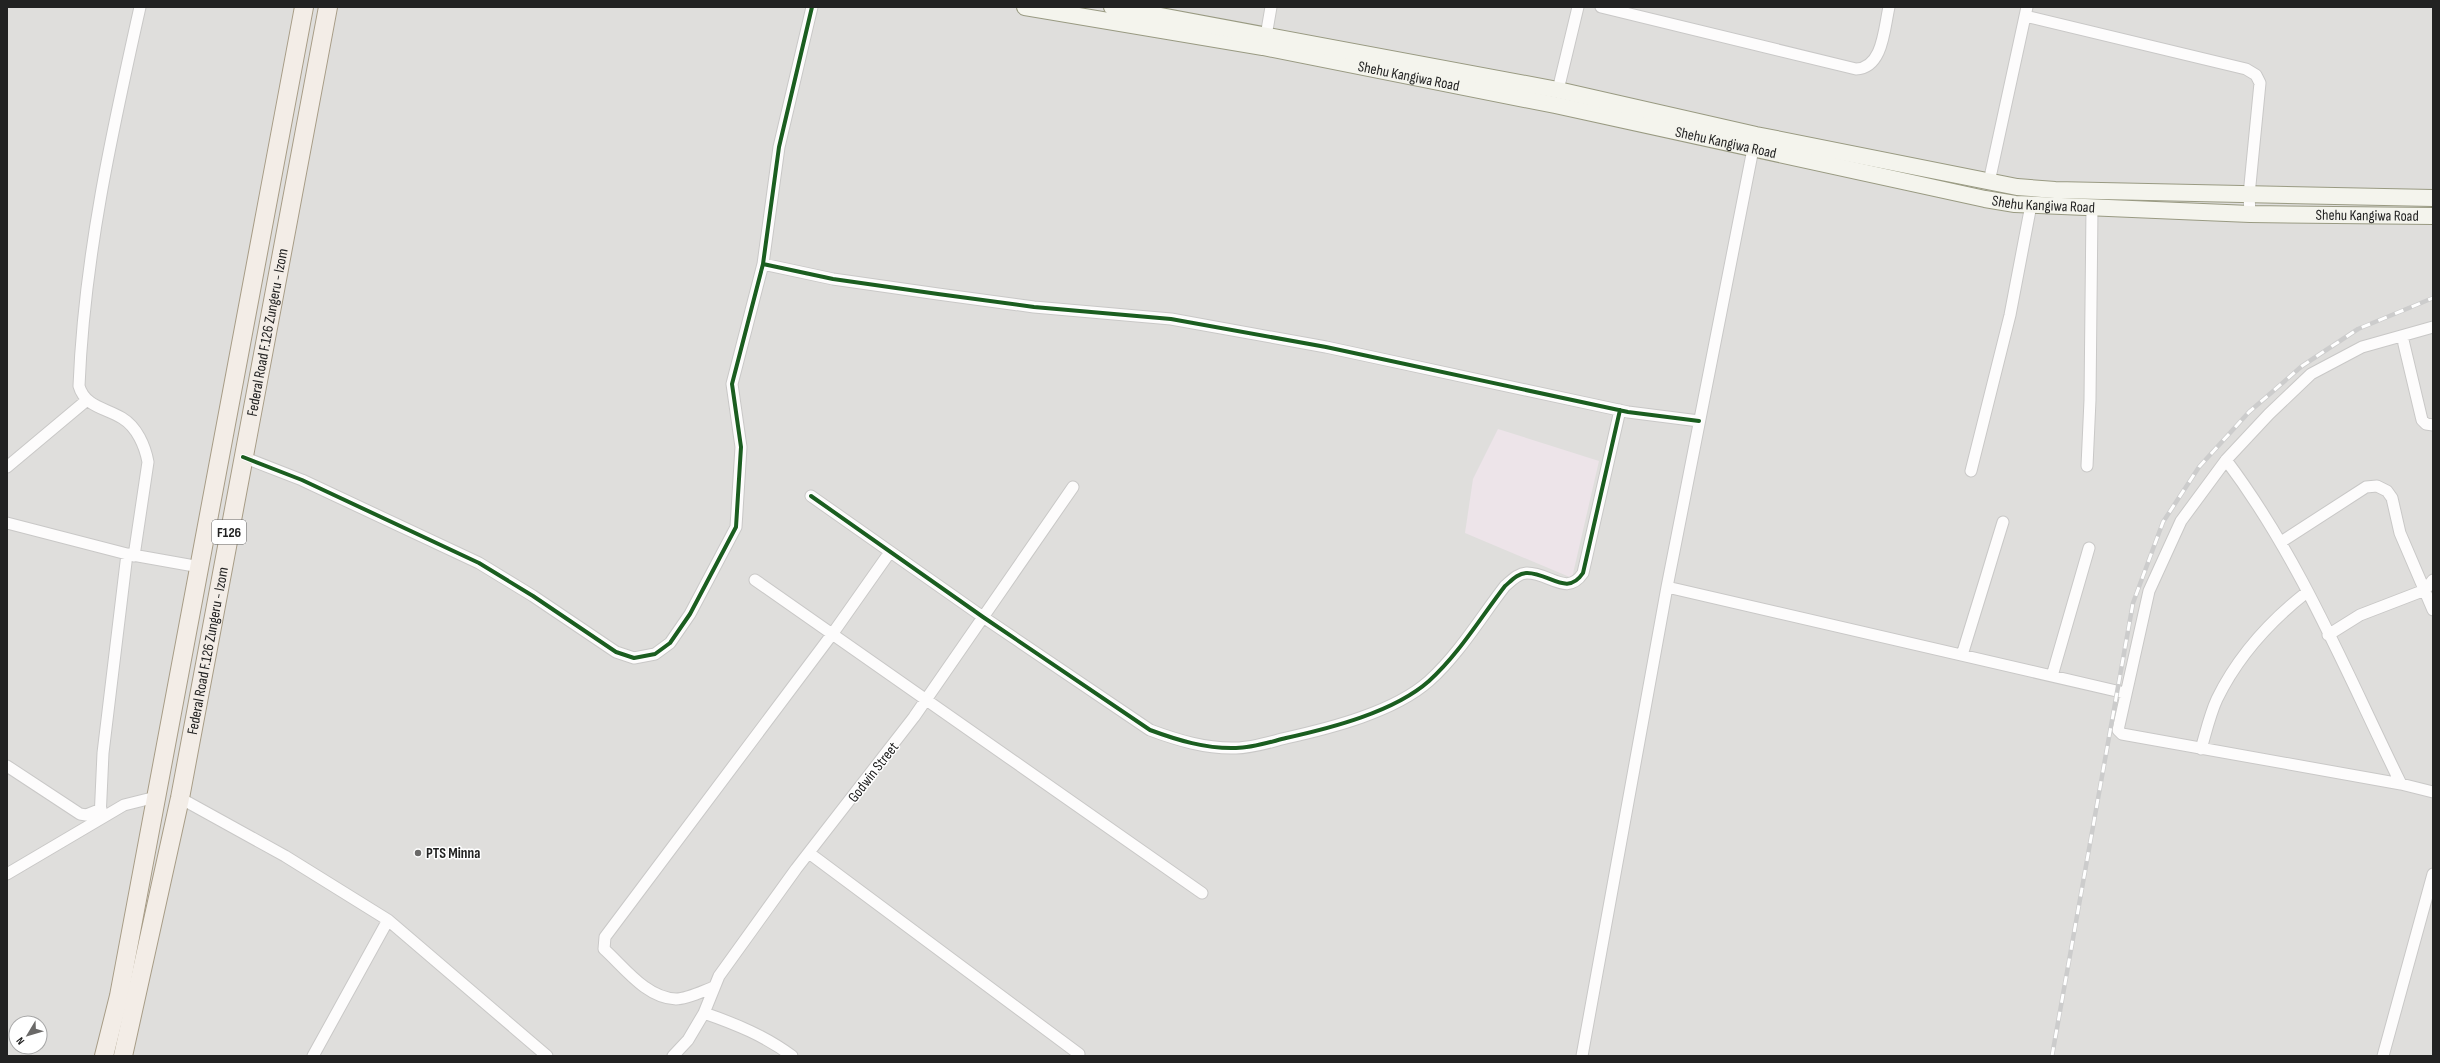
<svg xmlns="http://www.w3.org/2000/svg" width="2440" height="1063" viewBox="0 0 2440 1063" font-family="'Sofia Sans Condensed',sans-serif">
<rect width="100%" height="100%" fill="#f0eeeb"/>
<path fill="#dfdedc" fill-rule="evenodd" d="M7,7H2433V1056H7ZM16,1023H40V1047H16Z"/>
<path fill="#ede4e9" d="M1498,429L1599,461L1572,578L1465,533L1473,479Z"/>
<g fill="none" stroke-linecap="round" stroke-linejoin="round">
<g stroke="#c9c8c7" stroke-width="13">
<path id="minor" d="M1601,7L1856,69C1883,68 1884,29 1889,7
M2025,16L2246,69L2256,75L2260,83L2249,195L2250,214
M1266,36L1271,7
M1558,90L1578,7
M1989,182L2027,7
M763,264L833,279L938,294L1034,307L1171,319L1326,347L1628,412L1699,421
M2433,327L2362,347L2311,374L2269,414L2226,460L2181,521L2149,591L2118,730L2122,734L2401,784L2433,792
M2399,337L2403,340L2422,420L2426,424L2433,425
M243,457L302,480L479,563L533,596L616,652L634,658L655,654L670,643L690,614L736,527L741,447L732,384L763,264L779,147L812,7
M2226,460C2300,558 2347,674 2401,784
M2087,466L2090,400L2092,208
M7,467L87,400
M1971,471L2010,315L2031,205
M811,496L983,617L1150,730C1177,740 1206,749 1236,748C1252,748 1270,742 1286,738C1331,728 1394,712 1429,681C1459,654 1481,617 1505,586C1511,581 1518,573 1527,573C1550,573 1567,597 1583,573L1620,410
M7,523L127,554L200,567
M2281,542L2366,487L2377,486L2387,491L2392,498L2400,533L2433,610
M134,556L148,462C145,446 137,427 122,418C106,408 85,407 79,386C84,258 112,132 140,7
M755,580L1202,893
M1667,587L2125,693
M2328,635L2360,615L2425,590L2433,580
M1962,655L2003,522
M2052,676L2089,548
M2201,749C2206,732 2210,714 2217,699C2238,656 2270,621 2307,592
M7,766L80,814L86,815L101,809
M180,798L285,856L388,920L547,1056
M100,819L103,753L127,554
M809,853L1079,1054
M7,874L124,805L156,797
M714,987C703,991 687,999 676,999C646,998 624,967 604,949L605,937L833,633L890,552
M704,1013C736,1024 765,1036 792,1056
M313,1056L388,920
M673,1056L688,1040L704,1013L719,976L796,869L914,717L1073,487
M1582,1056L1667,587L1753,149
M2383,1056L2433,874"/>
</g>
<g stroke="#999a82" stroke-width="18">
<g id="secondary">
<path id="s1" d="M1025,7L1263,47L1555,105L1985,199L2015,204L2250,214L2433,216"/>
<path d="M1112,7L1558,90L1756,135L2017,187L2055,190L2433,198"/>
</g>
</g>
<g stroke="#a79c86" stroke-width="20">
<g id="primary">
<path d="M104,1056L119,996L304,7"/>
<path id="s2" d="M123,1056L180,798L328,7"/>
</g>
</g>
<use href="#minor" stroke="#fdfcfc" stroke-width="11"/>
<use href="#secondary" stroke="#f4f4ed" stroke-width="16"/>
<use href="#primary" stroke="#f3ede7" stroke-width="18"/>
<g stroke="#ccc" stroke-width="4.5">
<path id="rail" d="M2052,1056L2133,603L2163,522L2199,467L2249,412L2302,366L2358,329L2433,298"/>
</g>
<use href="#rail" stroke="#fff" stroke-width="3" stroke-dasharray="9" stroke-linecap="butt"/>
<g stroke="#fff" stroke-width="6">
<path id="cycleway" d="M763,264L833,279L938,294L1034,307L1171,319L1326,347L1628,412L1699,421
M243,457L302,480L479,563L533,596L616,652L634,658L655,654L670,643L690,614L736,527L741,447L732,384L763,264L779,147L812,7
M811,496L983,617L1150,730C1177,740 1206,749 1236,748C1252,748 1270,742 1286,738C1331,728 1394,712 1429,681C1459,654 1481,617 1505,586C1511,581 1518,573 1527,573C1550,573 1567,597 1583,573L1620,410"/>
</g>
<use href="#cycleway" stroke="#1b5e20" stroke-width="4"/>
</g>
<circle fill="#6a6968" stroke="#fff" stroke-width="1.5" cx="418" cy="853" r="4"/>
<g text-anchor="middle" stroke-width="3" stroke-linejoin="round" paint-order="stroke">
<rect fill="#fff" stroke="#646464" stroke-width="1" x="212" y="520" width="34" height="24" rx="3"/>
<g font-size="14" font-weight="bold" fill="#222">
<text x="229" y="537">F126</text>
</g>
<g font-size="15" fill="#222" stroke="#fff">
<text dy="5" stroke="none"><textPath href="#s1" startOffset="390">Shehu Kangiwa Road</textPath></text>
<text dy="5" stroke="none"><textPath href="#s1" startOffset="714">Shehu Kangiwa Road</textPath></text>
<text dy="5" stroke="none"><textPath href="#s1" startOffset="1038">Shehu Kangiwa Road</textPath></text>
<text dy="5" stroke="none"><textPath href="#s1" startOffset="1362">Shehu Kangiwa Road</textPath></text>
<text dy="5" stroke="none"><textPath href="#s2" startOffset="738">Federal Road F.126 Zungeru - Izom</textPath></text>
<text dy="5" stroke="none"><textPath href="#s2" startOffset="414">Federal Road F.126 Zungeru - Izom</textPath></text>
<text transform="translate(873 772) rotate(-52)" y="5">Godwin Street</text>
</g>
<g font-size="15" font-weight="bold" fill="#222" stroke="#fff" text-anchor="start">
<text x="426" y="858">PTS Minna</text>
</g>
</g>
<rect width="2440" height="1063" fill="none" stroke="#222222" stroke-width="16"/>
<g transform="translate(28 1035) rotate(232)"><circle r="19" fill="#ffffff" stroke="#a7a7a7"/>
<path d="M0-3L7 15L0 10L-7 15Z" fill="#6a6968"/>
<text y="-6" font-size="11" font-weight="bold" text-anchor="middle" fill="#222222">N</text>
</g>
</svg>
